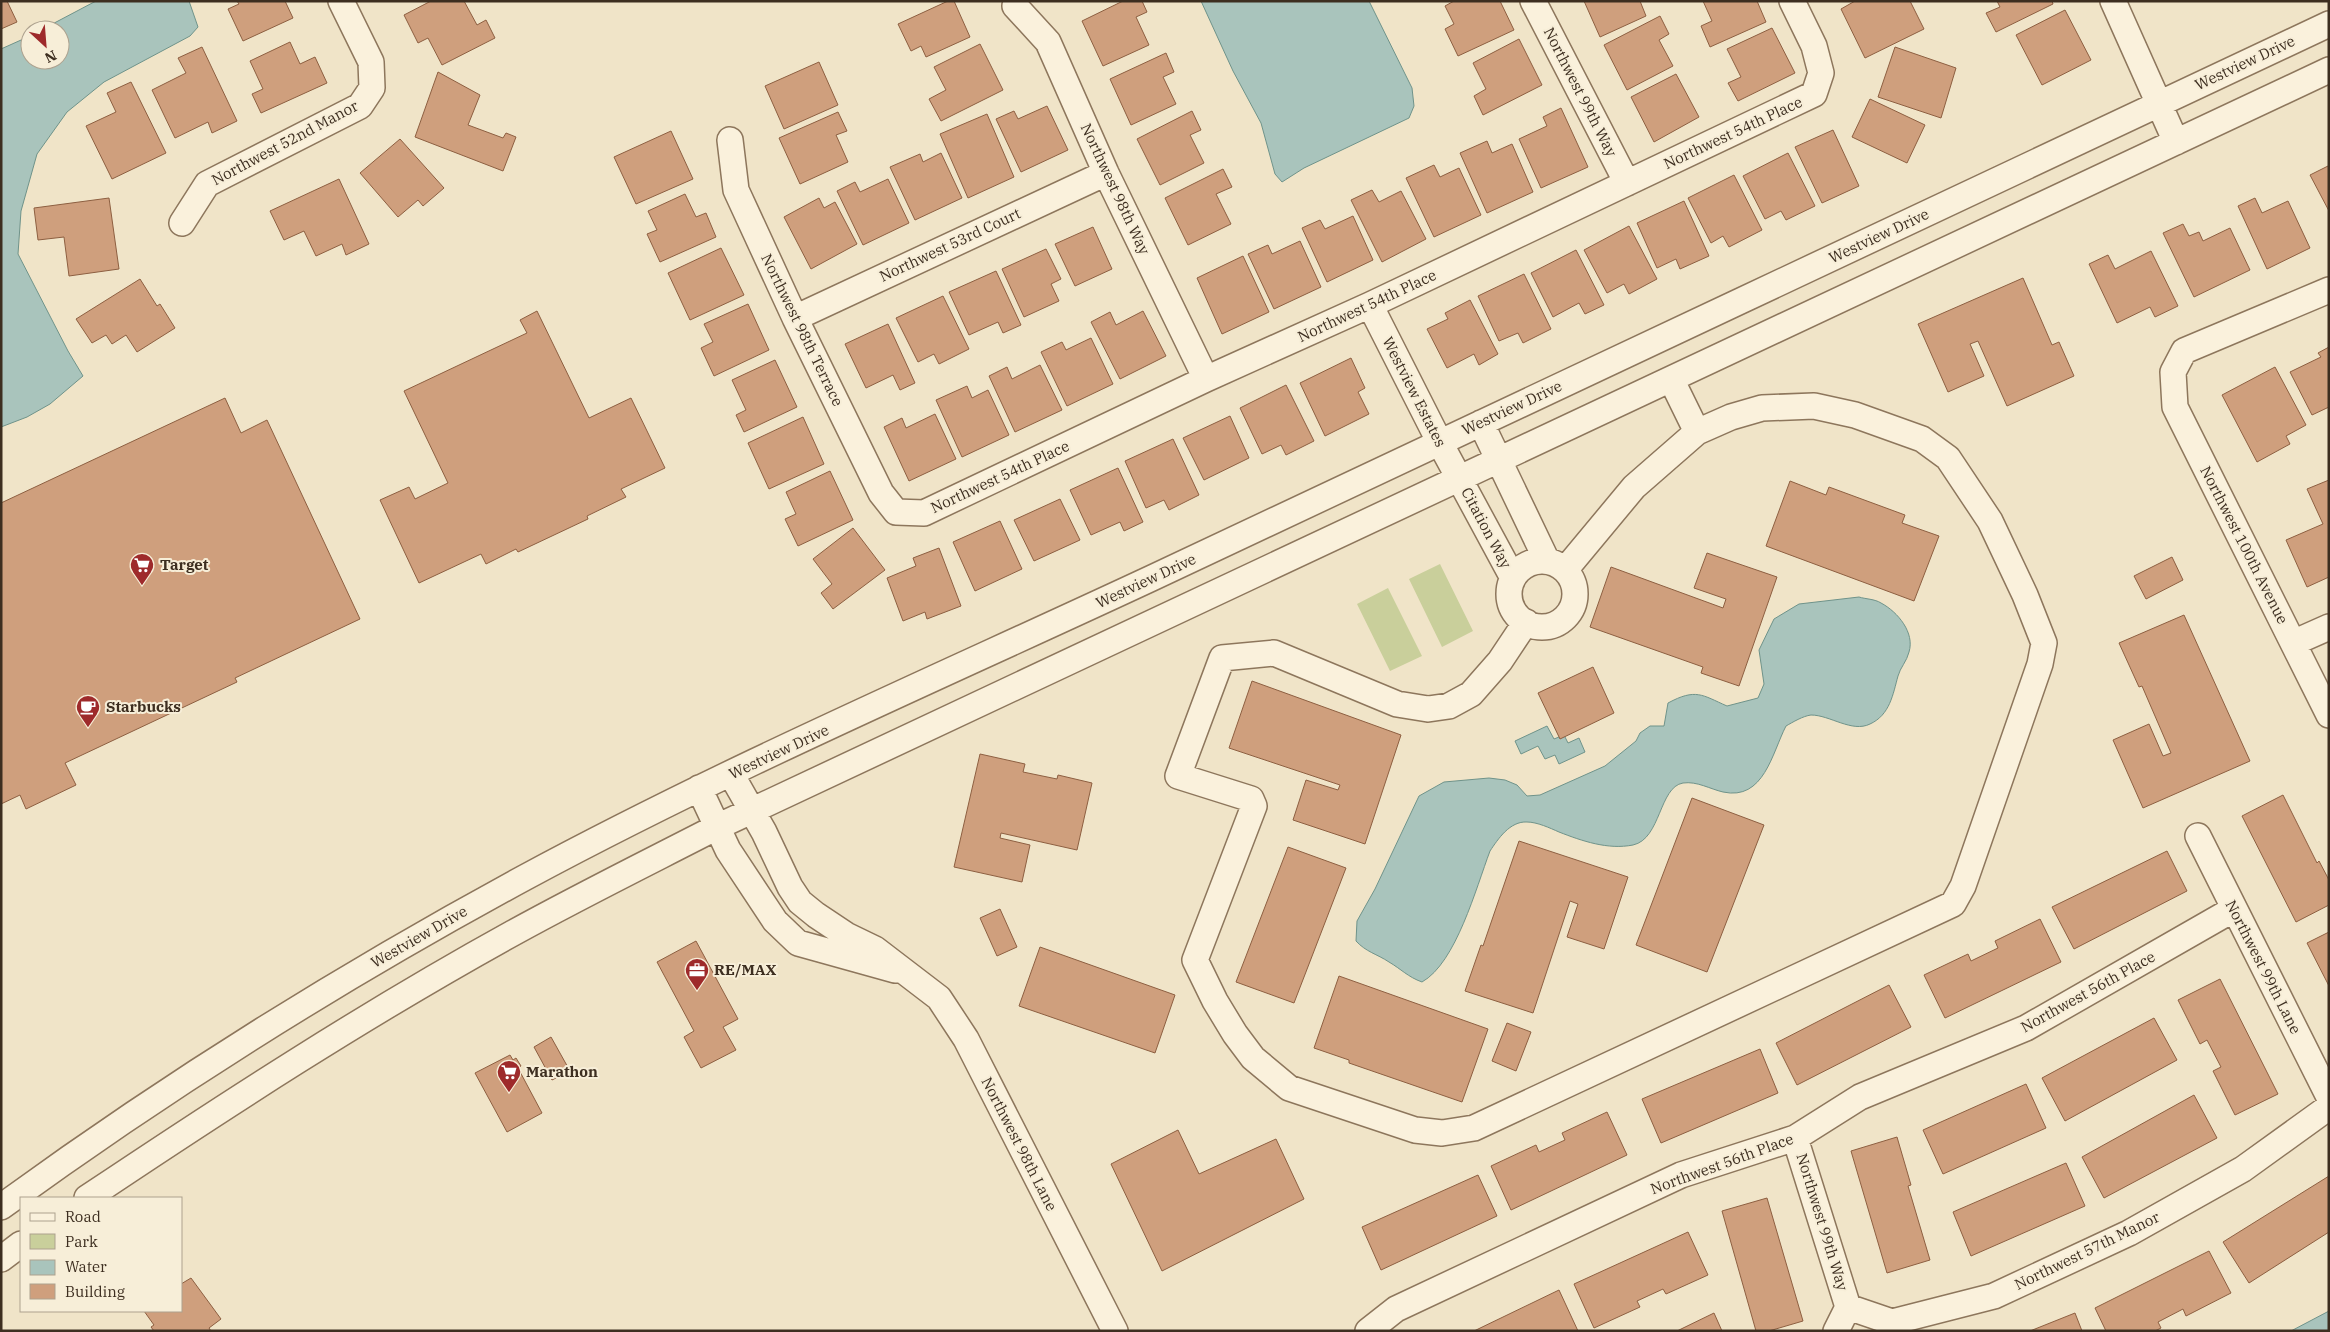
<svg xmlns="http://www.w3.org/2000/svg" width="2330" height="1332" viewBox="0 0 2330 1332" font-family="'IBM Plex Serif',serif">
<rect width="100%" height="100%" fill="#f0e4c8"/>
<path fill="#c9cf9b" d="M1440,564L1473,631L1442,647L1409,579Z
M1388,588L1422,656L1390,671L1357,604Z"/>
<path fill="#a9c4bc" stroke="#6f938a" d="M96,1H189L198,27L190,36L104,82L67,112L37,154L21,211L18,254L68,351L83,376L50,404L27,417L1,427V49L30,36V60H60V30H41Z
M1201,1H1369L1412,88L1414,106L1409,118L1304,168L1282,182L1275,174L1261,123L1233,71Z
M1859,597C1865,599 1875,599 1881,603C1898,612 1915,633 1909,652C1907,661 1900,668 1898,676C1893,694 1890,715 1870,724C1852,733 1830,715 1811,715C1803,716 1793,722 1786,726C1772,753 1764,801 1723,792C1710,789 1697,781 1683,783C1659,787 1661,839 1633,845C1608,850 1582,841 1559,832C1550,828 1537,822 1527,822C1510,821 1498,839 1490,851C1476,888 1456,963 1422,982C1408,977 1401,969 1389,962C1377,954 1366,952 1356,941L1357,921L1375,889L1419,796L1444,782L1489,778L1505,780L1517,785L1527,796L1540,795L1605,766L1636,741L1640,733L1650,726H1664L1668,703C1696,688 1702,695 1727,706L1758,698L1764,684L1759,650L1774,619L1799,604Z
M1547,726L1554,739L1564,735L1568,743L1579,738L1585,752L1559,764L1555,755L1545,759L1538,746L1521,754L1515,741Z
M2329,1311V1331H2291Z"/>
<path fill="#cf9f7d" stroke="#8d5f41" d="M1,1H7L17,22L1,29Z
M237,1H285L293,18L243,41L228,9L239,4Z
M431,1H464L477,25L486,20L495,38L442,65L428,38L418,43L404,15Z
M948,1H954L970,37L926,57L921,46L911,51L898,24Z
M1123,1H1142L1147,12L1136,17L1149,45L1103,66L1082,21Z
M1454,1H1500L1514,30L1458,56L1445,29L1454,24L1445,6Z
M1584,1H1640L1646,16L1600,37Z
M1703,1H1757L1766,22L1710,47L1701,26L1712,21Z
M1855,1H1910L1924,29L1865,58L1841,9Z
M1997,1H2052L2053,4L1996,32L1986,13L2000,7Z
M2065,10L2091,60L2042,85L2016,35Z
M1660,16L1669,34L1659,40L1673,66L1627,90L1604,45Z
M1772,28L1795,73L1738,101L1728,83L1741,77L1727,49Z
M1519,39L1542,85L1483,115L1474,96L1486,89L1473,63Z
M290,42L300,64L315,57L327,83L261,113L252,94L263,89L250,61Z
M980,44L1003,90L941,121L929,99L946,90L934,67Z
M202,47L237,121L212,133L208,122L175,138L152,90L186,73L178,58Z
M1895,47L1956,68L1941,118L1878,97Z
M1166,53L1174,72L1163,77L1176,104L1131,125L1110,79Z
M819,62L838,105L784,129L765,86Z
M438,72L480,95L468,125L503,138L506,133L516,137L503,171L415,137Z
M1676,74L1699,117L1654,142L1631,97Z
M131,82L166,153L112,179L86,126L116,112L107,93Z
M1870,99L1925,125L1907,163L1852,137Z
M1047,106L1068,150L1021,172L996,119L1014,111L1018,119Z
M1561,108L1588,167L1541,188L1519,139L1547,126L1543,117Z
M1192,111L1201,130L1190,135L1204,163L1160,185L1137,139Z
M838,112L847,131L836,135L848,162L800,184L779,138Z
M987,114L1014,177L968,198L940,134Z
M1833,130L1859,186L1822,203L1795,147Z
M671,131L693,179L636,204L614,157Z
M400,139L444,188L423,206L418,200L398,217L360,173Z
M1487,141L1492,153L1512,144L1533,192L1487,213L1460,153Z
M941,153L962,198L915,220L890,167L920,154L923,162Z
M1788,153L1815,206L1786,220L1781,211L1765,219L1743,176Z
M1434,165L1440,177L1459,168L1481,215L1434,237L1406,178Z
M2328,166L2329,167V211L2310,175Z
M1223,169L1232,187L1216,194L1231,224L1188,245L1165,198Z
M1734,175L1762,230L1729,247L1723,236L1711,243L1688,198Z
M339,179L369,244L346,255L342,244L316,256L304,231L284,240L270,211Z
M888,179L909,223L863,245L837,191L855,182L860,192Z
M1372,190L1379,202L1401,191L1426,239L1382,262L1351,200Z
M685,194L696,217L706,213L716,237L660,262L647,234L657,230L648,211Z
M109,198L119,269L69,276L64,237L38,240L34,208Z
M819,198L824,208L835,202L857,244L811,269L784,217Z
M2255,198L2262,213L2288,201L2310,248L2267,269L2238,206Z
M1684,201L1709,256L1680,269L1676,259L1657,268L1637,223Z
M1353,216L1373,260L1327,282L1302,228L1320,220L1325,229Z
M2183,224L2189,236L2199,232L2203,241L2230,228L2250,270L2194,297L2163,233Z
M1629,226L1657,279L1629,294L1624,284L1607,293L1584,250Z
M1093,227L1112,269L1075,286L1055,244Z
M1300,241L1321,287L1274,309L1248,254L1268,245L1272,254Z
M721,248L744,295L690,320L668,273Z
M1046,249L1061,279L1051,284L1059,301L1024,317L1002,269Z
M1576,250L1604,305L1585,314L1579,303L1553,317L1531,273Z
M2151,251L2178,306L2155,317L2150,307L2117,323L2089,264L2108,255L2115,269Z
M1243,256L1269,312L1222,334L1197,278Z
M996,271L1021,325L1003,333L998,322L969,335L949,292Z
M1524,274L1551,329L1523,343L1518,333L1499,341L1478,296Z
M2023,278L2052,345L2059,342L2074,376L2007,406L1978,341L1970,344L1984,376L1948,392L1918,324Z
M140,279L157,306L160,304L175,328L137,352L126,335L112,344L106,335L92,343L76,319Z
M943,296L969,349L939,364L934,354L918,362L896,318Z
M1470,300L1498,354L1479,365L1474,354L1447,368L1427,329L1448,319L1445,313Z
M748,304L769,350L714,376L701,348L713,342L704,324Z
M537,311L589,418L631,398L665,468L621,489L626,497L587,516L588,519L518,552L516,549L486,564L481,554L419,583L380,500L409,487L415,499L448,483L404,391L527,333L520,320Z
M1143,311L1166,356L1120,379L1091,322L1110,312L1116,325Z
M888,324L915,383L900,390L893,375L866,388L845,344Z
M1091,338L1113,384L1067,406L1041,352L1062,342L1066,350Z
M2329,347V407L2312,415L2290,372L2321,357L2318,353Z
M1351,358L1365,388L1358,392L1369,414L1325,436L1300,383Z
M775,360L797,407L744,432L736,415L746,410L732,380Z
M1040,365L1062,410L1015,432L989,376L1007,367L1012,379Z
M2275,367L2306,425L2286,436L2290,444L2257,462L2222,395Z
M1286,385L1314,441L1286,455L1281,445L1262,454L1240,408Z
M967,386L972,398L988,390L1009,435L962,457L936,400Z
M225,398L241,433L267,420L360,619L235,678L237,682L65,763L76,785L26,809L20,795L1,804V503Z
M935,414L956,459L909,481L884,427L902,418L906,428Z
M1230,416L1249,458L1204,480L1183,438Z
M803,417L824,464L769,489L748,443Z
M1173,439L1199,495L1169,510L1164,500L1146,508L1125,461Z
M1118,468L1143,522L1124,531L1120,522L1091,535L1070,490Z
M830,471L853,520L798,546L785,519L796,514L786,492Z
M2329,480V577L2307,587L2286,540L2323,524L2307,489Z
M1790,481L1826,495L1829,487L1905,515L1902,523L1939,536L1914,601L1766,546Z
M1060,499L1080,540L1034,561L1014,520Z
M1000,521L1022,569L975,591L953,542Z
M853,528L885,570L833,609L821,593L832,584L813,559Z
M939,548L961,606L927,619L925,612L903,621L887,578L916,566L913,558Z
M1707,553L1777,577L1739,686L1701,673L1703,667L1590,627L1611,567L1723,608L1726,599L1694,588Z
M2172,557L2183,580L2146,599L2134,576Z
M2184,615L2250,761L2143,808L2113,740L2149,724L2163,756L2171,753L2142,686L2139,687L2119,643Z
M1593,667L1614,713L1560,739L1538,693Z
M1252,681L1401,735L1365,844L1293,820L1306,780L1338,790L1340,785L1229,748Z
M980,754L1025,764L1023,772L1057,779L1058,775L1092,783L1077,850L1001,833L1000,838L1030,845L1022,882L954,867Z
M2283,795L2317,863L2319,861L2329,880V905L2296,922L2242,816Z
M1692,798L1764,825L1707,972L1636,945Z
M1519,841L1628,877L1604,949L1567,937L1578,904L1570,901L1533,1013L1465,991L1481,945L1483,946Z
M1288,847L1346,868L1294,1003L1236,982Z
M2167,851L2187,891L2074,949L2052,907Z
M1000,909L1017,947L997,956L980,918Z
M2040,919L2061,962L1945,1018L1924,975L1968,954L1971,961L1998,948L1995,941Z
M2329,932V986L2307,943Z
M696,941L738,1019L723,1027L736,1050L701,1068L684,1037L694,1031L657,962Z
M1040,947L1175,995L1155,1053L1019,1006Z
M1339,976L1488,1029L1462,1102L1349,1063V1060L1314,1048Z
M2220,979L2278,1094L2235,1115L2213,1071L2221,1067L2207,1040L2200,1044L2178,1000Z
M1889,985L1911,1027L1797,1085L1776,1043Z
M2154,1018L2177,1060L2065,1121L2042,1078Z
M1507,1023L1531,1032L1516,1071L1492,1061Z
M551,1037L570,1071L552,1080L534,1047Z
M1760,1049L1778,1093L1661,1143L1642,1099Z
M510,1055L513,1060L516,1058L521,1066L518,1068L542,1113L507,1132L475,1073Z
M2026,1084L2046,1128L1943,1174L1923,1130Z
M2194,1095L2217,1138L2104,1198L2082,1157Z
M1607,1112L1627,1155L1511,1210L1491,1166L1536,1145L1539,1152L1565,1140L1562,1133Z
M1178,1130L1199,1174L1276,1139L1304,1199L1162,1271L1111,1164Z
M1897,1137L1911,1185L1908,1186L1930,1260L1887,1273L1851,1151Z
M2066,1163L2085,1206L1971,1256L1953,1212Z
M1478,1175L1497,1216L1381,1270L1362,1227Z
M2329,1176V1232L2249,1283L2223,1242Z
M1767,1198L1803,1321L1769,1331H1756L1722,1211Z
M1688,1232L1708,1275L1666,1294L1663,1289L1637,1301L1640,1307L1594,1328L1574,1284Z
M2209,1251L2231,1293L2186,1316L2183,1309L2158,1322L2161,1328L2155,1331H2106L2095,1308Z
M191,1278L221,1319L209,1328L211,1331H154L151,1327L154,1325L144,1311H181V1284Z
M1559,1290L1578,1331H1474Z
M1714,1313L1722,1331H1677Z
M2075,1313L2082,1331H2030Z"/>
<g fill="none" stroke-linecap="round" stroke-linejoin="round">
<g stroke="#8d765c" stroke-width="28">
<path id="minor" d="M1533,1L1627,183
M2113,1L2176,142
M1015,6L1048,42L1106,173L1206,379
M730,140L736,190L795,318L881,493L896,512L924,513L1206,379L1370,305L1814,94L1821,73L1814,46L1792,1
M182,223L207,184L360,106L372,88L371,62L341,1
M2329,290L2184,351L2173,372L2175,407L2329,715
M1370,305L1440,443L1513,578
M795,318L1106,173
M1671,379L1697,432
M1481,423L1547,561
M1509 594a33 33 0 1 1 66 0a33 33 0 1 1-66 0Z
M1526,622L1500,661L1471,694L1449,706L1428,709L1397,704L1274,653L1222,658L1178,776L1251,799L1254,806L1195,960L1215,1001L1235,1034L1253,1058L1289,1088L1415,1130L1442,1133L1474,1128L1953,904L1963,886L2040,664L2044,643L2025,595L1990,521L1948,458L1922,439L1855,415L1814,406L1762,408L1731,417L1697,432L1634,487L1565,570
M2293,643L2329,627
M731,774L764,832L790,887L800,902L816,915L846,935L875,949L939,998L966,1039L1115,1331
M699,788L728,850L775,921L798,943L895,970
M2198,836L2329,1097
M1795,1138L1848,1307
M87,1198C226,1105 366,1014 513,933C580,896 649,862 717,827L2329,70
M1,1207C167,1086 343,976 524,878C728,768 942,676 1152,578C1544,393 1937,209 2329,24
M1,1259L21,1244
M1368,1331L1396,1309L1681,1175L1795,1138L1860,1097L2026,1028L2234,909
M1836,1331L1848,1307L1892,1322L1994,1296L2129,1233L2243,1169L2329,1107"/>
</g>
<use href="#minor" stroke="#faf1dc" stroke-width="25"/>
</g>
<defs>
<g id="supermarket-pin" transform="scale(1.25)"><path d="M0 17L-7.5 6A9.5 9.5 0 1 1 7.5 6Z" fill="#9e2a2b" stroke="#f7eed8"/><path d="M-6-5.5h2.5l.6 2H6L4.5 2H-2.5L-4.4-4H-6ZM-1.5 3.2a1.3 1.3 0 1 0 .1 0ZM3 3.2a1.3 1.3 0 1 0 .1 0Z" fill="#fff"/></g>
<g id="cafe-pin" transform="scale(1.25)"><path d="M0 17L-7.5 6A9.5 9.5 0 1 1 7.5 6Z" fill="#9e2a2b" stroke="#f7eed8"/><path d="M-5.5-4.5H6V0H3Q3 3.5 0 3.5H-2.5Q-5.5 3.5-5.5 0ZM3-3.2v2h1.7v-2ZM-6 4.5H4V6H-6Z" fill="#fff"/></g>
<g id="office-pin" transform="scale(1.25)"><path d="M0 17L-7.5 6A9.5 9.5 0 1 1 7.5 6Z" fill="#9e2a2b" stroke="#f7eed8"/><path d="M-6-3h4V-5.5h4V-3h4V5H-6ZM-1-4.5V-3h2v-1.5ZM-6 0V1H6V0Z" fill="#fff"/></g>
</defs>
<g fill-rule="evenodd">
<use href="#supermarket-pin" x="142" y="565"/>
<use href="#cafe-pin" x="88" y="707"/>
<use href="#office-pin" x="697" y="970"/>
<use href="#supermarket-pin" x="509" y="1072"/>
</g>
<g text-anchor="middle" stroke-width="4" stroke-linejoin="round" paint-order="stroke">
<g font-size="15" fill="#3d2e20" stroke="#f7eed8">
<text transform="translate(2245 63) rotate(-25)" y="5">Westview Drive</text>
<text transform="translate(1580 92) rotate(63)" y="5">Northwest 99th Way</text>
<text transform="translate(1733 133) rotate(-25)" y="5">Northwest 54th Place</text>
<text transform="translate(285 143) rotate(-28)" y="5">Northwest 52nd Manor</text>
<text transform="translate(1115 189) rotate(65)" y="5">Northwest 98th Way</text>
<text transform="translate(1879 236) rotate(-25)" y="5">Westview Drive</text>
<text transform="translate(950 245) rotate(-25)" y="5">Northwest 53rd Court</text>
<text transform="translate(1367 306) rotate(-25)" y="5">Northwest 54th Place</text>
<text transform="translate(802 330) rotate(64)" y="5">Northwest 98th Terrace</text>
<text transform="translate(1414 392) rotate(63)" y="5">Westview Estates</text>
<text transform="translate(1512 408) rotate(-25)" y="5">Westview Drive</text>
<text transform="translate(1000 477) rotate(-25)" y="5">Northwest 54th Place</text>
<text transform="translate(1486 528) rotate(62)" y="5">Citation Way</text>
<text transform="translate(2244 545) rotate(63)" y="5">Northwest 100th Avenue</text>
<text transform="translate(1146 581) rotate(-25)" y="5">Westview Drive</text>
<text transform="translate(779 752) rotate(-25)" y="5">Westview Drive</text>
<text transform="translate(419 937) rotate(-30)" y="5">Westview Drive</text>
<text transform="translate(2263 967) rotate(63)" y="5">Northwest 99th Lane</text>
<text transform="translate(2088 992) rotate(-29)" y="5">Northwest 56th Place</text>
<text transform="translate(1019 1144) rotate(63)" y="5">Northwest 98th Lane</text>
<text transform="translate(1722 1164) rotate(-20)" y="5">Northwest 56th Place</text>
<text transform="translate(1822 1222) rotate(73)" y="5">Northwest 99th Way</text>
<text transform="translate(2087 1251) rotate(-26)" y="5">Northwest 57th Manor</text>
</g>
<g font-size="15" font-weight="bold" fill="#3d2e20" stroke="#f7eed8" text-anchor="start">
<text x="160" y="570">Target</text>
<text x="106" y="712">Starbucks</text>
<text x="714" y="975">RE/MAX</text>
<text x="526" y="1077">Marathon</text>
</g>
</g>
<rect width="2330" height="1332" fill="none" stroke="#3d2e20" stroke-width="5"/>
<rect x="20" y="1197" width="162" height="115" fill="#f7eed8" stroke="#ada18e"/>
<rect x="30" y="1213" width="25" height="8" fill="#faf1dc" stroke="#ada18e"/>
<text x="65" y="1222" font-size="15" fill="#3d2e20">Road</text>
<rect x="30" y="1234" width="25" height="15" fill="#c9cf9b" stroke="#ada18e"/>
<text x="65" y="1247" font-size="15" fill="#3d2e20">Park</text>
<rect x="30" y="1260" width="25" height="15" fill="#a9c4bc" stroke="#ada18e"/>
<text x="65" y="1272" font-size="15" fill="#3d2e20">Water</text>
<rect x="30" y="1284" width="25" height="15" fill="#cf9f7d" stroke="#ada18e"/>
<text x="65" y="1297" font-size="15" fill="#3d2e20">Building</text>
<g transform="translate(45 45) rotate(154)"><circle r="24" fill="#f7eed8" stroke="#ada18e"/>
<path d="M0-4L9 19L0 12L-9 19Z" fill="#9e2a2b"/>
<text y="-8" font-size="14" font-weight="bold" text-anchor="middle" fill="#3d2e20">N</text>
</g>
</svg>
